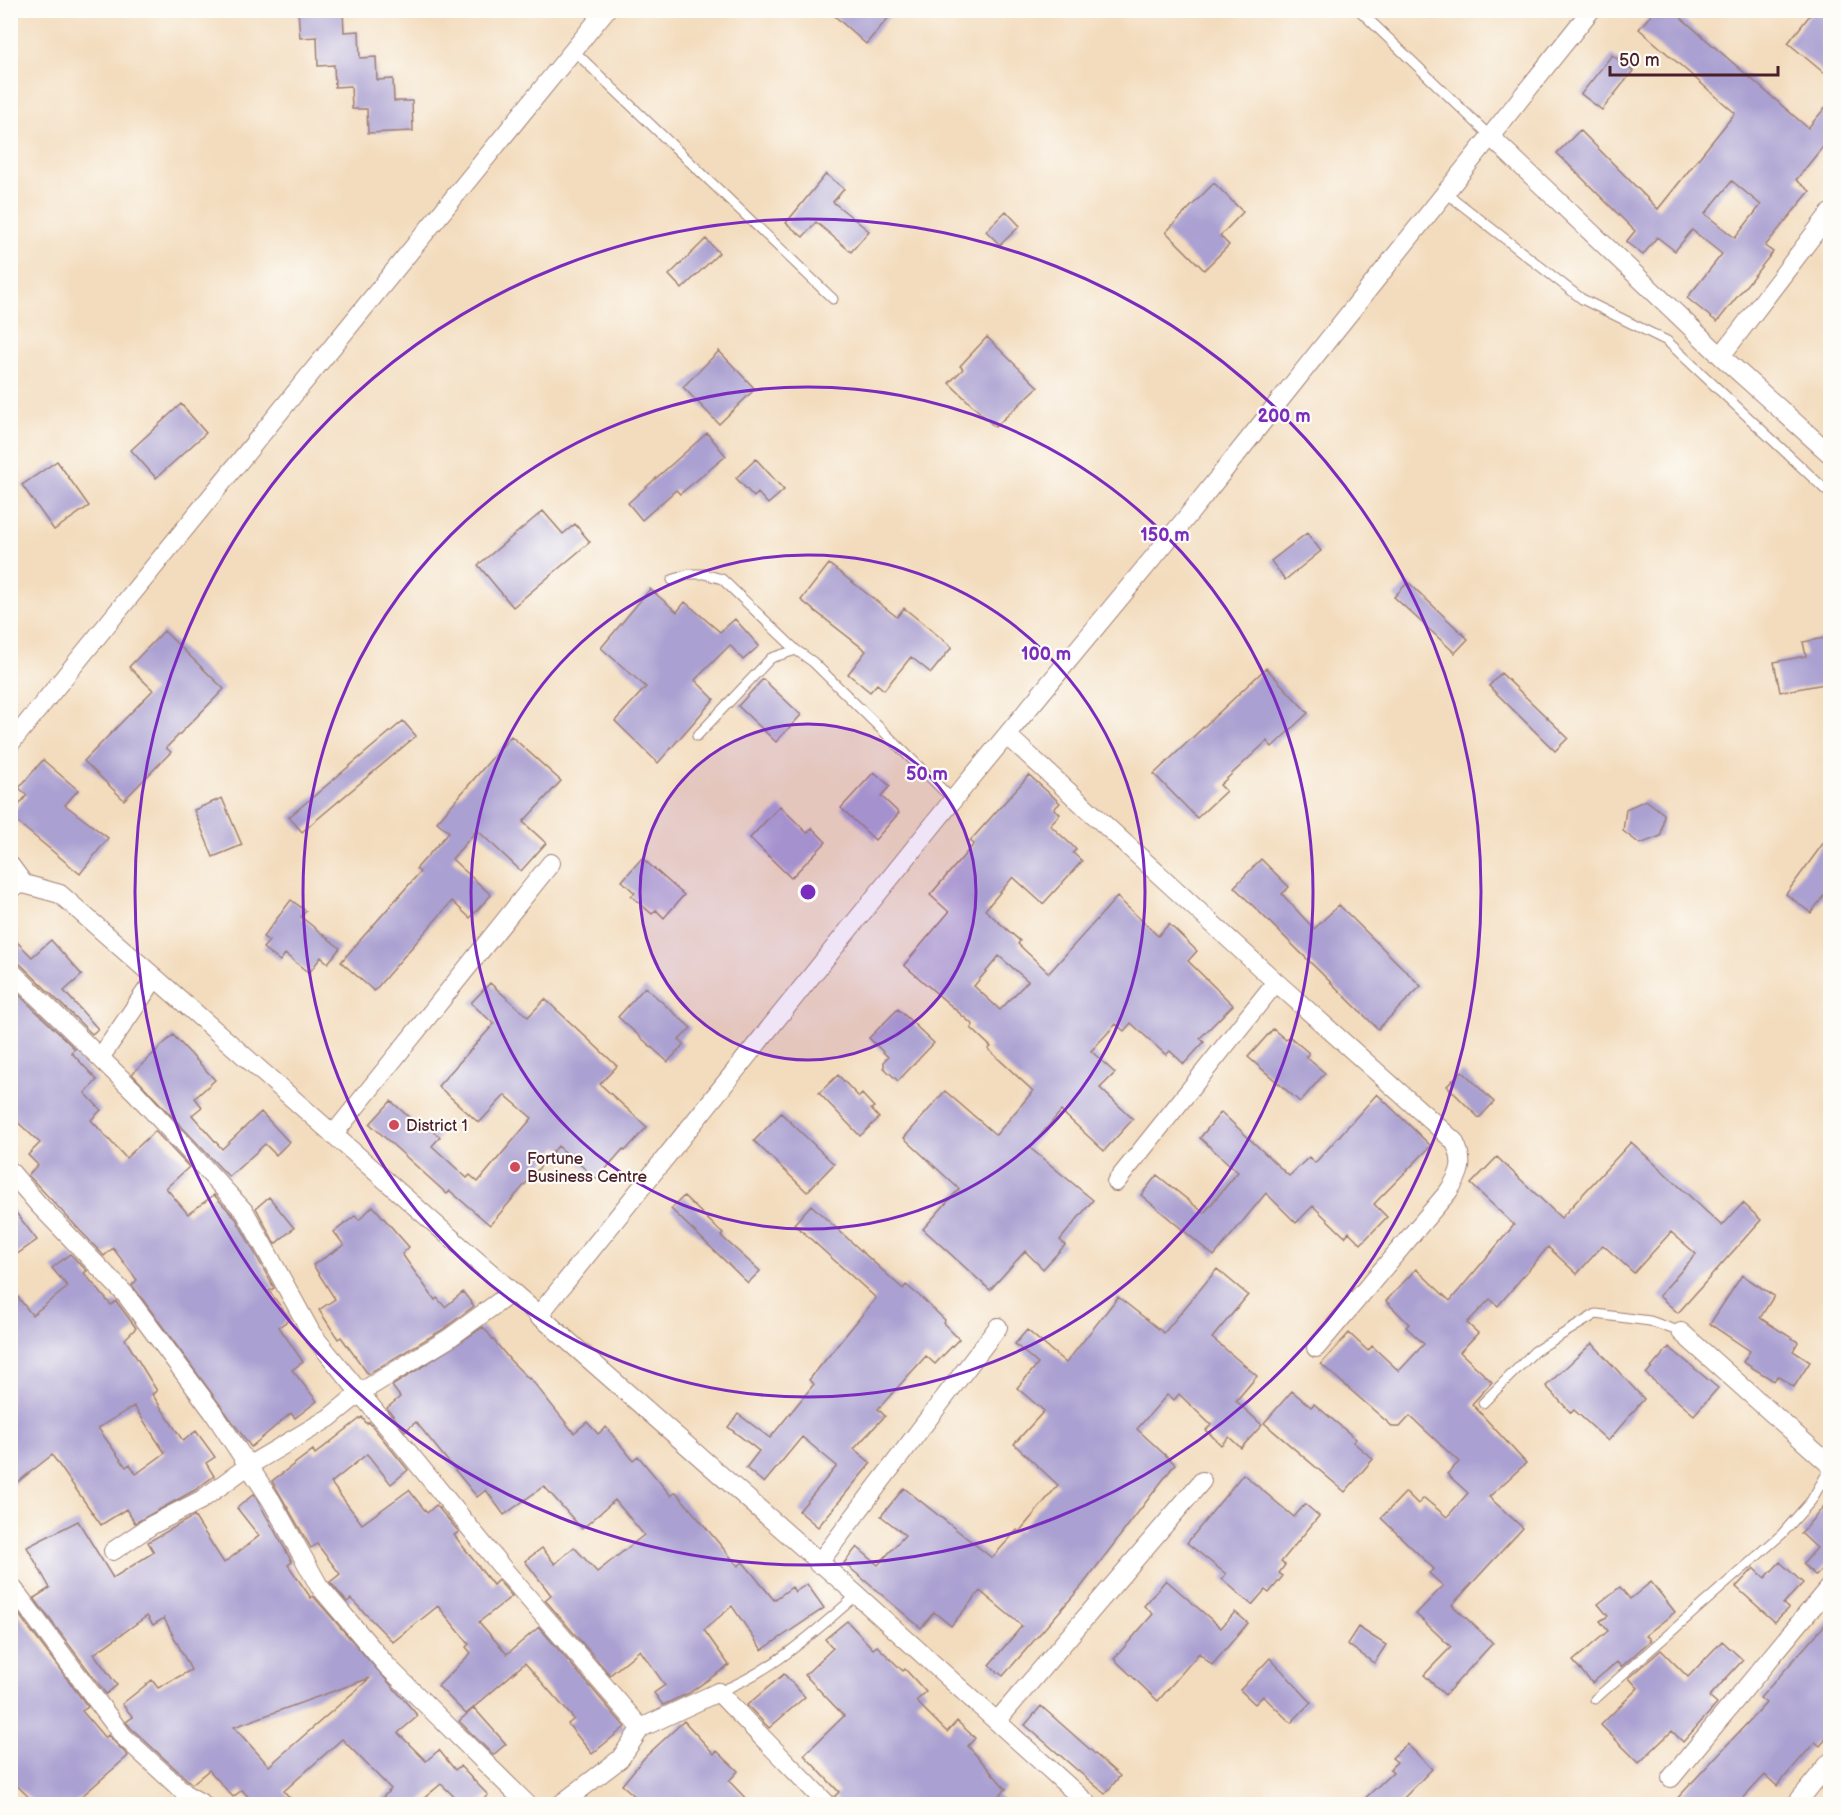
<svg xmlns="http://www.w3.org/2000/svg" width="1841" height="1815" viewBox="0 0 1841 1815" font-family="'Balsamiq Sans',sans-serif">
<rect width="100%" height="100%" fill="#fdfcf7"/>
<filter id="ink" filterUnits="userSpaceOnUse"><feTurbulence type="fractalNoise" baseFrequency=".0167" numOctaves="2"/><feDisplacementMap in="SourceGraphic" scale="12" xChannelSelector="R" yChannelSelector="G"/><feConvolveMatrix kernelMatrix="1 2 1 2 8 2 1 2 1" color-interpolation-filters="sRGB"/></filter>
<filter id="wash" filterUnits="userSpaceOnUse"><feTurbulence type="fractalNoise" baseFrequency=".008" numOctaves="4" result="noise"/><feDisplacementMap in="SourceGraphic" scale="24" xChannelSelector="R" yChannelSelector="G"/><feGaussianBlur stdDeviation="1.35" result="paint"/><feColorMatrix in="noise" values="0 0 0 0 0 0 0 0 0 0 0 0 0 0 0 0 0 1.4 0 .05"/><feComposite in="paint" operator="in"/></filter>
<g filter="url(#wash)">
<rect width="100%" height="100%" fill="#f3dcbd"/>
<g id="blocks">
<path fill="#aaa0d1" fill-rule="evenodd" d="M298,10H343L344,32L359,31L360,58L376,57L377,80L393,79L394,101H412L413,131L368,133L367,109H352L351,86L335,87L334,65L318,66L317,37L300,38Z
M828,10H895L866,44Z
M1655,10H1672L1808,128L1830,102V138L1796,180L1810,191L1765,246L1773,252L1717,322L1687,298L1722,254L1692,230L1675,251L1657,237L1643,255L1626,242L1635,231L1557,153L1580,130L1658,209L1735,113L1639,29ZM1732,181L1761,205L1735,238L1705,214Z
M1814,10H1830V78L1788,43Z
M1612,55L1633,71L1602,110L1581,94Z
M826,174L844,189L833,202L869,231L851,252L816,222L803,237L786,223Z
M1214,183L1243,212L1220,236L1229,245L1204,270L1166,232Z
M1006,211L1020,226L1000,245L986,231Z
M706,239L719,253L682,289L669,275Z
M987,337L1038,387L995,427L949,383L963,369L960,366Z
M719,351L755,389L719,424L683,387Z
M181,404L206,433L156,478L131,450Z
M707,433L726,456L680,494L676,490L642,520L628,503Z
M756,459L784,490L768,504L758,493L754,497L736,478Z
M57,461L89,506L54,530L22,485Z
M543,511L563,534L575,524L590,542L513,607L478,565Z
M1307,533L1321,551L1285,580L1271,561Z
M829,564L897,617L904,608L952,647L931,673L911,657L884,690L877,684L870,692L848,674L866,651L801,600Z
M1408,582L1468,639L1455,653L1394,597Z
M650,589L677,612L685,602L720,632L735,619L759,646L743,660L730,645L695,680L714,699L658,763L615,721L646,687L601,648Z
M164,631L224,689L166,748L171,752L124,800L84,761L153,690L129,667Z
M1830,637V683L1780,692L1774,662L1806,656L1803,642Z
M1266,668L1308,713L1272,747L1267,741L1220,785L1226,791L1197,818L1154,774Z
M1501,673L1568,738L1555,751L1489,686Z
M763,679L801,715L776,742L738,706Z
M403,721L416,736L302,832L289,817Z
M511,736L561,781L523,822L546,843L521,871L477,830L452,859L491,895L470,918L452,901L374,991L341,962L420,872L416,869L449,832L437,822Z
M43,760L78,790L65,805L108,838L80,874L10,816L27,795L19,788Z
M874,772L890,786L881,796L899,813L875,840L841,808Z
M1029,775L1060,803L1054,809L1060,814L1050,825L1076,849L1073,853L1082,861L1043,904L1013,877L985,910L1020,941L1018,944L1049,973L1117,897L1158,936L1169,924L1197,951L1188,961L1233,1005L1200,1038L1204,1042L1184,1064L1170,1051L1166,1055L1131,1023L1124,1031L1116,1024L1091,1051L1115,1073L1100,1088L1133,1119L1104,1151L1061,1111L1030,1148L1093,1200L1060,1240L1065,1245L1043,1269L1025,1251L990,1290L923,1229L959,1189L904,1138L945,1091L996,1135L1033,1091L988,1049L991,1047L971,1028L973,1025L904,965L949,912L930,895L974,844L970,841ZM999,956L1028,981L1000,1010L974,986Z
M222,798L242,845L213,857L194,810Z
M1646,800L1664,814L1661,836L1640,844L1623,831L1626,809Z
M780,806L807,833L812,828L826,842L791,878L750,838Z
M1830,834V887L1811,913L1786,894Z
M642,858L684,895L664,918L656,910L652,914L631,896L635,893L622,881Z
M1261,859L1289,887L1282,894L1314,929L1339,905L1421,986L1378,1029L1234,887Z
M291,900L306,911L301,917L340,948L328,963L321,957L309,973L285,954L280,961L263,948L269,941L263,937Z
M10,935L32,957L51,940L82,975L64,991L98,1029L92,1034L18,962L10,959Z
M490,983L528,1017L545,999L617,1066L600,1084L647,1127L625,1151L623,1149L597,1179L558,1146L490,1225L450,1191L447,1194L370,1124L391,1101L422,1129L426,1125L440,1137L432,1146L467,1178L470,1175L478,1182L532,1118L505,1095L479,1123L438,1086L494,1024L471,1003Z
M10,986L75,1049L71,1052L97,1080L85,1093L101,1110L91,1120L126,1158L155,1131L189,1167L166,1188L188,1214L214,1195L236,1219L274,1288L269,1291L290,1319L279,1327L303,1362L292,1370L317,1401L295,1418L291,1413L251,1447L132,1285L137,1280L113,1248L104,1256L28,1175L38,1165L28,1155L40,1143L10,1115Z
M645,987L691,1028L679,1040L684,1044L668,1062L618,1017Z
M898,1009L934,1043L898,1081L884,1068V1061L888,1057L869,1038Z
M1273,1029L1286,1040L1289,1036L1309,1053L1306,1057L1325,1073L1300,1102L1248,1057Z
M173,1035L215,1080L195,1098L202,1107L192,1115L222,1149L261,1112L289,1142L276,1155L265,1144L229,1177L132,1074Z
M1462,1071L1494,1102L1479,1118L1447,1086Z
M838,1075L859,1097L862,1094L874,1107L871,1109L879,1118L860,1136L819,1093Z
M1377,1094L1431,1146L1374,1204L1387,1217L1361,1244L1349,1232L1345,1237L1313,1206L1296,1223L1266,1193L1214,1256L1141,1195L1157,1175L1204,1213L1238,1172L1200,1138L1221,1112L1289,1176L1309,1157L1315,1163Z
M781,1113L834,1164L807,1192L754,1141Z
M1631,1142L1722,1226L1743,1203L1761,1220L1678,1313L1659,1296L1696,1254L1671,1232L1634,1273L1603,1245L1577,1274L1548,1247L1498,1306L1490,1299L1467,1323L1478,1333L1460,1352L1492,1382L1472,1404L1526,1463L1489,1497L1523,1528L1452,1605L1493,1643L1445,1695L1424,1675L1451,1647L1416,1614L1443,1586L1429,1573L1434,1569L1381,1518L1406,1492L1418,1504L1424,1498L1447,1517L1468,1493L1447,1474L1459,1462L1410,1416L1400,1427H1393L1321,1364L1349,1333L1368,1351L1372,1346L1399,1371L1424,1344L1406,1327L1409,1324L1386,1301L1416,1269L1450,1301L1514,1225L1471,1184L1497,1157L1561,1218Z
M684,1196L723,1234L721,1236L760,1271L748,1283L671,1209Z
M269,1197L294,1228L275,1244L256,1208Z
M10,1205L37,1240L10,1259Z
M811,1205L903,1289L906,1285L923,1299L945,1320L943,1323L959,1339L935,1364L926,1356L878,1409L885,1416L854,1449L871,1463L818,1527L799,1511L837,1466L802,1437L764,1483L746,1468L759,1451L728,1427L738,1414L770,1438L814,1384L809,1380L876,1298L794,1224Z
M373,1206L409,1247L402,1254L435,1300L437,1298L445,1307L463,1292L474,1306L442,1330L368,1374L341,1337L338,1339L319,1310L335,1299L313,1265L344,1245L334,1232L355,1216L359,1220Z
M70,1254L87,1271L84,1273L111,1305L116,1301L136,1328L125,1339L157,1391L152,1394L183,1441L196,1431L215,1457L206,1463L214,1476L195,1490L135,1523L126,1509L101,1525L52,1455L10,1488V1287L32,1315L68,1287L52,1268ZM134,1406L165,1453L136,1474L130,1464L126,1467L98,1428Z
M1217,1269L1248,1295L1212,1338L1257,1376L1236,1401L1262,1425L1241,1448L1229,1437L1221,1445L1206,1430L1211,1425L1179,1394L1174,1400L1167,1395L1137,1429L1175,1464L1081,1587L1003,1676L989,1665L1022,1626L980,1591L951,1626L934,1612L921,1628L844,1563L857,1547L878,1565L905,1535L881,1516L904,1488L992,1558L1017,1530L1019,1532L1058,1485L1014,1444L1044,1411L1017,1388L1038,1364L1015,1344L1027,1330L1066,1363L1118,1297L1164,1333Z
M1742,1275L1774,1296L1760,1318L1798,1342L1793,1351L1810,1362L1794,1387L1777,1376L1774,1381L1743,1362L1750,1351L1710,1324Z
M483,1327L510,1360L529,1379L530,1378L574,1433L587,1422L598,1434L606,1427L633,1460L638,1456L671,1496L676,1492L738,1566L743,1562L774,1600L792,1587L795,1592L807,1584L824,1608L762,1650L732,1606L704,1630L729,1665L689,1693L663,1705L654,1693L665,1685L640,1650L610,1675L545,1600L551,1595L525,1561L542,1548L555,1564L574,1547L597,1572L644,1535L615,1500L582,1529L544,1486L504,1515L486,1490L477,1497L416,1422L405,1431L387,1408L400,1397L392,1386Z
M1592,1343L1644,1399L1608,1441L1574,1410L1571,1413L1546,1386Z
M1669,1347L1718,1388L1694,1415L1646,1374Z
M1292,1391L1311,1407L1314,1404L1356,1439L1353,1442L1373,1459L1345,1492L1264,1423Z
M362,1417L367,1424L369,1422L408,1470L391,1484L367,1454L331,1483L362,1524L409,1490L427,1513L436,1505L459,1532L454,1535L493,1585L498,1580L512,1596L479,1622L507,1654L539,1627L625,1727L592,1754L568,1724L574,1719L525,1663L466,1714L438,1686L471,1653L466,1647L469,1644L438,1606L393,1642L351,1599L347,1602L330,1582L340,1574L317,1544L311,1548L272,1481L313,1450L315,1454Z
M1243,1474L1294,1517L1305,1504L1319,1516L1281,1562L1285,1565L1279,1573L1283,1576L1269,1593L1265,1590L1252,1605L1222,1579L1226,1574L1187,1543Z
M254,1494L292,1562L288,1565L311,1598L313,1596L418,1716L398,1733L426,1761L439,1750L455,1770L460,1766L488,1795L478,1804H462L441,1784L417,1804H376L391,1789L342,1739L284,1791L295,1804H255L242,1790L233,1797L209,1770L192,1784L131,1728L126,1722L133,1717L122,1704L152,1680L158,1688L191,1670L164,1618L153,1625L147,1616L94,1654L117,1685L106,1694L34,1598L50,1588L27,1547L78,1521L113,1578L154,1552L148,1542L194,1516L224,1563L259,1536L237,1508ZM370,1678L269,1766L234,1727Z
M1830,1499V1560L1816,1576L1803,1564L1817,1548L1801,1533Z
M1780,1562L1803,1583L1783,1604L1788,1608L1775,1622L1736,1587L1754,1568L1765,1578Z
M1166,1580L1221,1628L1235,1612L1248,1623L1212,1665L1199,1653L1158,1701L1114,1659L1153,1614L1144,1606Z
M1651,1582L1675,1612L1646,1635L1651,1640L1621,1667L1617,1662L1592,1683L1573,1661L1608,1631L1600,1621L1608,1616L1598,1604L1620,1587L1630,1599Z
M17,1612L88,1707L82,1711L105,1738L108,1735L128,1756L73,1804H36L10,1779V1617Z
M1830,1619V1734L1820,1746L1815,1742L1777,1786L1765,1775L1738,1804H1672L1766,1703L1760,1698Z
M847,1621L873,1649L877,1646L903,1671L905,1669L926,1692L916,1701L947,1732L957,1721L975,1738L968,1746L1006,1789L998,1796L1006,1804H838L835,1796L839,1792L804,1755L844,1716L805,1675L833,1648L825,1639Z
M1358,1627L1386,1645L1374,1663L1347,1644Z
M1722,1641L1743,1660L1709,1697L1717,1704L1683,1742L1672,1731L1639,1763L1601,1725L1638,1688L1629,1678L1661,1650L1688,1677Z
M1270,1658L1311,1702L1291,1723L1263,1696L1255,1704L1240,1690Z
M784,1674L805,1697L769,1728L747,1705Z
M1041,1706L1120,1776L1105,1794L1025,1725Z
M474,1708L506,1744L493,1755L459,1721Z
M684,1721L714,1754L717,1751L738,1771L729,1781L751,1804H644L622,1785L645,1757Z
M1407,1744L1432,1769L1398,1804H1359L1393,1772L1390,1769L1397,1762L1392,1758Z"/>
</g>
</g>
<g filter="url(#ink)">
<use href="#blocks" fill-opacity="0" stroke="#9e7e74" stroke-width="1.5"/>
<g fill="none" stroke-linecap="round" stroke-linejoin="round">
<g stroke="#9e7e74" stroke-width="11">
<path id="lane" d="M1359,10L1492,138
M573,50L833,299
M1445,192L1582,299L1667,341L1830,494
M672,580L689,574H704L722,579L796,650
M697,736L771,658L796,650L813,662L953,800
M1483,1403L1535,1351L1596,1314L1650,1321L1681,1332
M718,1692C771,1672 815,1632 857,1595
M1595,1699L1782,1534L1811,1501L1830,1468"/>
</g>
<g stroke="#9e7e74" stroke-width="20">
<path id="street" d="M1492,138L1721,356L1830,454
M1721,356L1830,213
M1008,736L1276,982L1454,1141C1465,1162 1461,1173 1448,1192L1316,1348
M10,744L606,10
M10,865L24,884
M10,887L24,884L60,894L857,1595L1088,1804
M10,970L134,1091L245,1212L312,1334L505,1571L641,1728
M100,1058L155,978
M333,1135L551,863
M10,1171L38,1204L126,1295L213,1412L271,1500L319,1586L387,1666L527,1804
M1116,1182L1276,982
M538,1316L953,800L1186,518L1591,10
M1681,1332L1830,1465
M113,1551L152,1525L201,1500L248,1466L329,1418L361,1392L448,1339L511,1293
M818,1564L998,1327
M10,1584L123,1736L187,1795L203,1804
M997,1721L1202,1481
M1671,1778L1830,1586
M561,1804L620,1759L641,1728L718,1692L827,1804
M1796,1804L1830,1762"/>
</g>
<use href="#lane" stroke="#fff" stroke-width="9"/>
<use href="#street" stroke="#fff" stroke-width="18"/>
</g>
</g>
<circle cx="808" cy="892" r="168" fill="#7b2cbf" fill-opacity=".12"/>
<g fill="none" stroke="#7b2cbf" stroke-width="3">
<circle cx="808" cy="892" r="168"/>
<circle cx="808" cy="892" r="337"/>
<circle cx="808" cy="892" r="505"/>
<circle cx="808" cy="892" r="673"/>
</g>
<g fill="#d1495b" stroke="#fdfcf7" stroke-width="2">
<circle cx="394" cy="1125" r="6"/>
<circle cx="515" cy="1167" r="6"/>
</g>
<g text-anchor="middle" stroke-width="4.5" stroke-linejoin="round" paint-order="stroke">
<g font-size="16" fill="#4a1f2b" stroke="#fdfcf7" text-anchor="start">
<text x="406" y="1131">District 1</text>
<text x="527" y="1164">Fortune<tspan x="527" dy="18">Business Centre</tspan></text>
</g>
</g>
<circle cx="808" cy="892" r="9" fill="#7b2cbf" stroke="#fdfcf7" stroke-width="3"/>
<g font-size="18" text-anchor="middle" font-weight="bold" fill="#7b2cbf" stroke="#fdfcf7" stroke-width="4.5" stroke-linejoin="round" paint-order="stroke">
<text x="1284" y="422">200 m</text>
<text x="1165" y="541">150 m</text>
<text x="1046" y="660">100 m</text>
<text x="927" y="780">50 m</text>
</g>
<rect width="1841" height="1815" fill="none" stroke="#fdfcf7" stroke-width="36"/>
<path d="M1610 66v9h168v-9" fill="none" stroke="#4a1f2b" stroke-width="3"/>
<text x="1619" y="66" font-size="18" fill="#4a1f2b" stroke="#fdfcf7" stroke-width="4.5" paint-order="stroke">50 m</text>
</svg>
